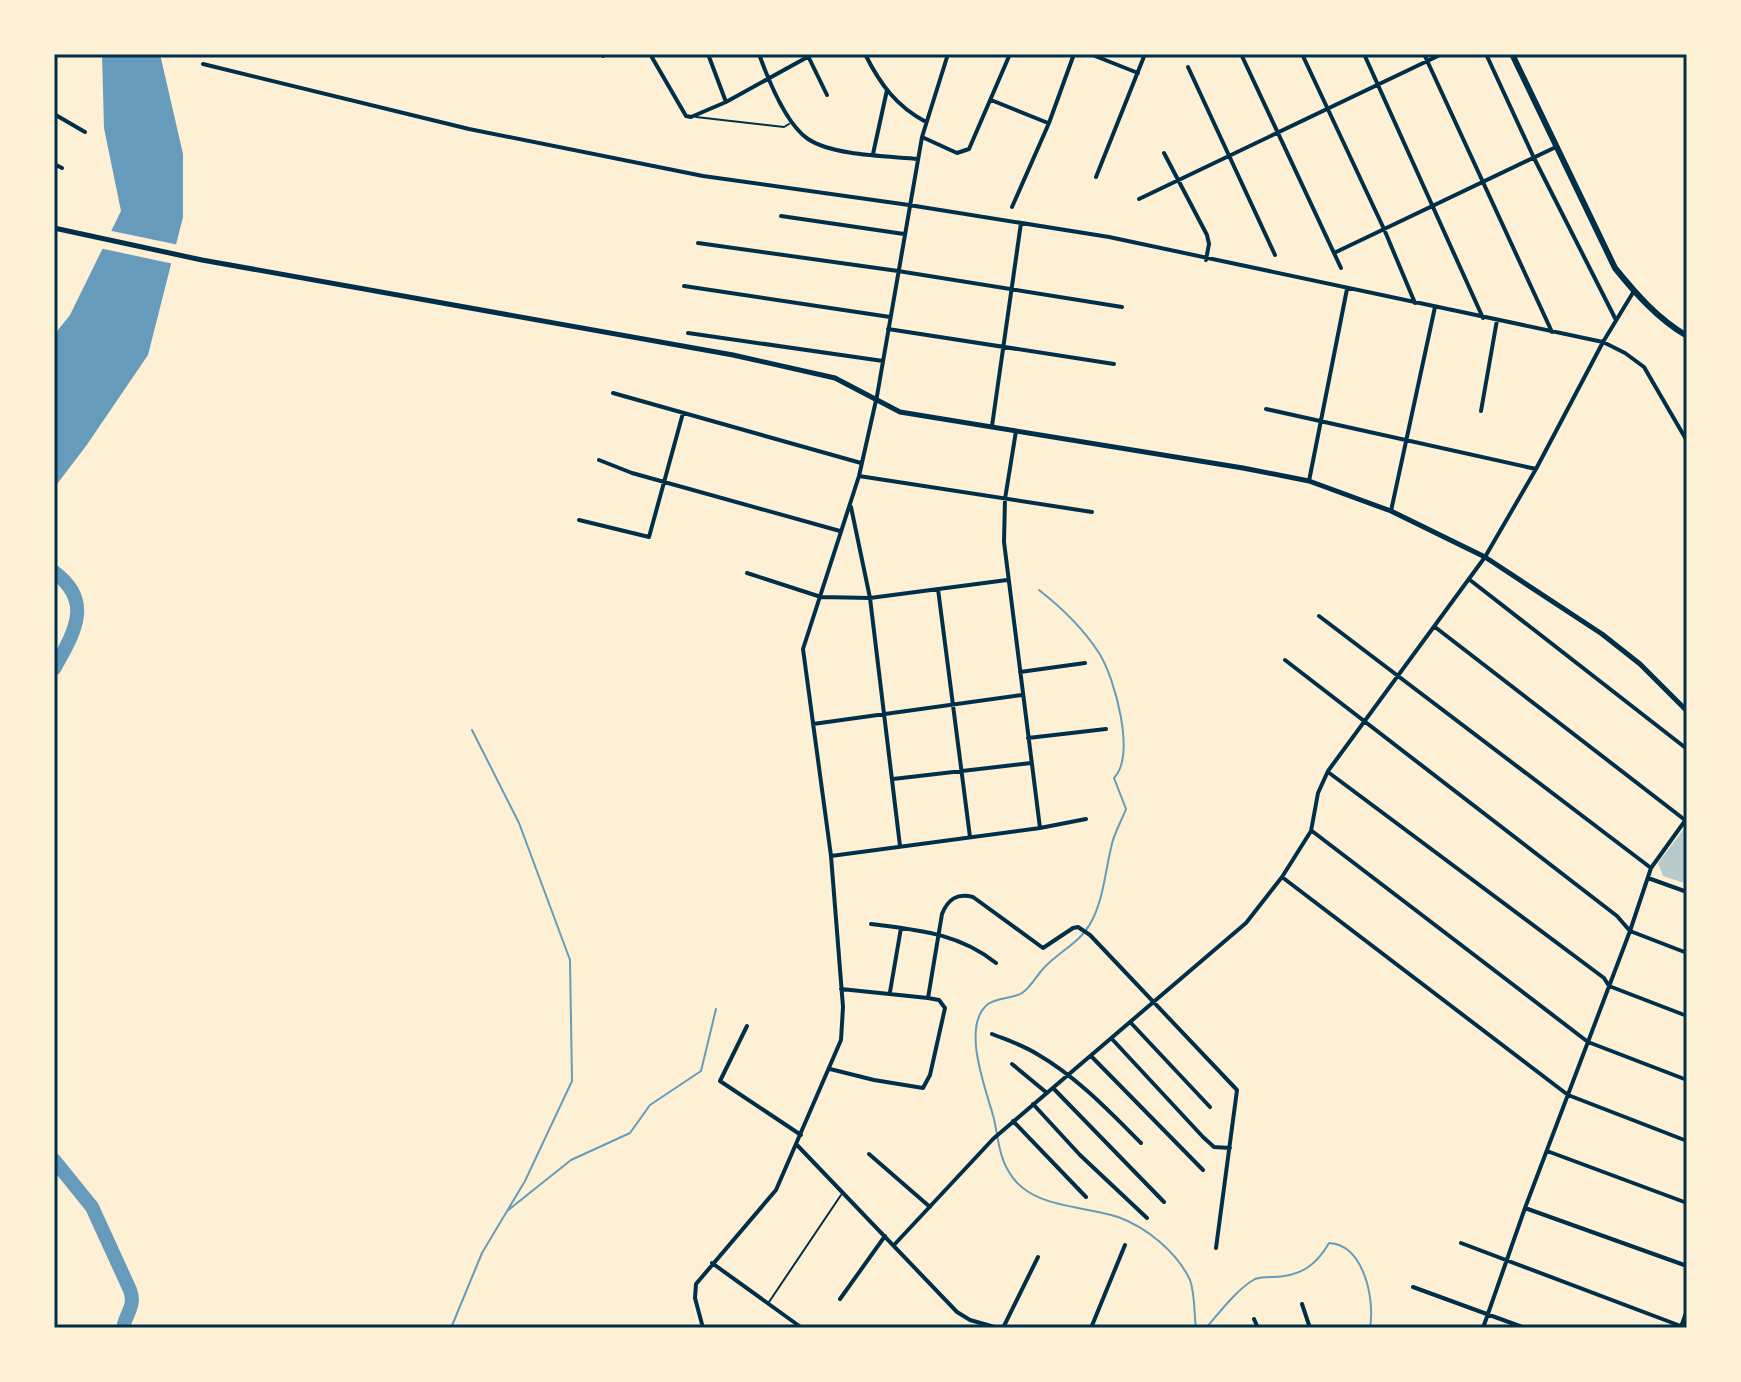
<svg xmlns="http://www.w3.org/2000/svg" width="1741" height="1382" viewBox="0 0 1741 1382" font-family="Signika,sans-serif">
<rect width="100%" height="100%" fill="#fdf0d5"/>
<path fill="#b9caca" d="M1687,825V884L1663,876L1658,863Z"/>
<path fill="#669bbc" d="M102,54H160L183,154V217L148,355L86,446L54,488V335L70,315L121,211L104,128Z"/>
<path fill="#fdf0d5" d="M107,230L179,245L174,264L99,248Z"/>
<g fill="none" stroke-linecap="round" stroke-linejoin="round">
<path stroke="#669bbc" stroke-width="2" d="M1039,590C1062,608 1083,628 1099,653C1115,678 1136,755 1114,778L1126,809C1121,822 1113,835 1111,848C1105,873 1103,902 1090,924C1079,944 1056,953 1042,970C1036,977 1030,988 1022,993C1012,999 998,997 988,1004C960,1026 987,1092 994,1119C998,1137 999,1156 1009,1172C1030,1209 1083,1205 1118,1217C1146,1227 1177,1252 1190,1280C1195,1293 1194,1314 1196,1328
M507,1211L571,1160L630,1133L650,1105L701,1071L716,1009
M451,1328L482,1253L525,1181L572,1081L570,960L519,823L472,730
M1206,1328C1220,1312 1236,1290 1255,1279C1260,1277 1268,1277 1274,1277C1300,1276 1316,1266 1329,1243C1364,1245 1375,1299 1370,1328"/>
<path stroke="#669bbc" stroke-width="14" d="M54,572C95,602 73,634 54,669
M54,1160L92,1207L130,1290C136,1306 126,1313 123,1328"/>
<path stroke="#003049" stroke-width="2" d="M696,117L784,127L789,124
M769,1302L841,1195"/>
<path stroke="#003049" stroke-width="4" d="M650,54L686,116L691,117L726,102L813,54
M708,54L726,102
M759,54C768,79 786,124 808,139C834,156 887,156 918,159
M865,54C880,84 896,106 926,122
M1090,54L1138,73
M1241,54L1341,268
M1302,54L1384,229L1415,303
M1364,54L1483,318
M1424,54L1552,332
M1486,54L1534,158L1616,320
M603,56L606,54
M809,58L827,95
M203,64L469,129L703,176L909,205L1109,237L1603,342L1625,353L1644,367L1687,441
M1188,67L1275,255
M991,100L1048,123
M54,114L85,132
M922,137L957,153L969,149L1010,54
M1164,153L1207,235L1209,244L1206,260
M873,154L887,90
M54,164L62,168
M1096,177L1145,54
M1139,199L1442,54
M1012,207L1049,123L1074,54
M781,216L904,234
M698,243L898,271L1122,307
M1334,253L1556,147
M684,286L890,317
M888,329L1114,364
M688,333L883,361
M613,393L861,463
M1266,409L1536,469
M1481,411L1497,320
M992,426L1021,223
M1016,431L1005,499L1004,542L1040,828
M599,460L632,473L840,531
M859,476L1092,512
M1309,481L1347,289
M851,507L870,598L900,846
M1391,511L1435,307
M579,520L649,537L683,413
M747,573L821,597L870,598L1007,580
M1470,580L1687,749
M938,589L970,837
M1319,616L1651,868
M1435,627L1685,820
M1285,660L1617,916L1630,931L1687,953
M1020,672L1085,663
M813,724L1022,695
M1028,738L1106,729
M1328,772L1604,978L1609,986L1687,1016
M893,779L1031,763
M1312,831L1588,1042L1687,1080
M831,856L1040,828L1086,819
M1282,877L1568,1095L1687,1141
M1648,878L1687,892
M871,924C918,930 958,933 996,963
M890,992L901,928
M928,998L942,914C948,899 957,893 973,897L1043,948L1073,928L1078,927L1090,935L1237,1090L1216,1248
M1131,1023L1210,1107
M747,1026L720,1081L801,1135
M992,1034C1007,1040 1023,1045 1037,1054C1077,1077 1109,1111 1141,1143
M1112,1039L1203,1137L1214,1147L1230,1148
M1091,1056L1203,1170
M1012,1064L1047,1093
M830,1069L874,1080L923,1088L930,1075L945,1008L939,1000L928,998L841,989
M1053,1088L1164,1202
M1033,1104L1080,1155L1147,1218
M1013,1121L1086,1197
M797,1145L957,1312L970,1320L998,1328
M1547,1151L1687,1203
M869,1154L930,1207
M1525,1208L1687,1266
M1461,1243L1686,1328
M894,1245L993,1139L1246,923L1282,877L1311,831L1318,793L1328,771L1485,557L1536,469L1603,342L1634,291
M712,1263L802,1328
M1413,1287L1525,1328
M840,1299L885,1236
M1302,1304L1310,1328
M1254,1319L1258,1328
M1681,1327L1687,1310
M703,1328L695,1298L696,1284L776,1190L841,1040L843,1007L831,856L803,649L859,476L877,396L922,137L948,54
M1003,1328L1038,1257
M1091,1328L1125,1245
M1483,1328L1525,1208L1630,931L1651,868L1687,818"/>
<path stroke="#003049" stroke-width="5" d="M54,228L202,260L733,355L835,378L900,412L1243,468L1309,481L1391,511L1485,557L1602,634L1640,664L1687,711"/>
<path stroke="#003049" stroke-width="6" d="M1512,54L1615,268C1636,294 1658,319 1687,336"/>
</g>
<rect width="1741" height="1382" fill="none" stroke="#fdf0d5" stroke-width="112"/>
<rect x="56" y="56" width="1629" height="1270" fill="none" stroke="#003049" stroke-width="3"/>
</svg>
